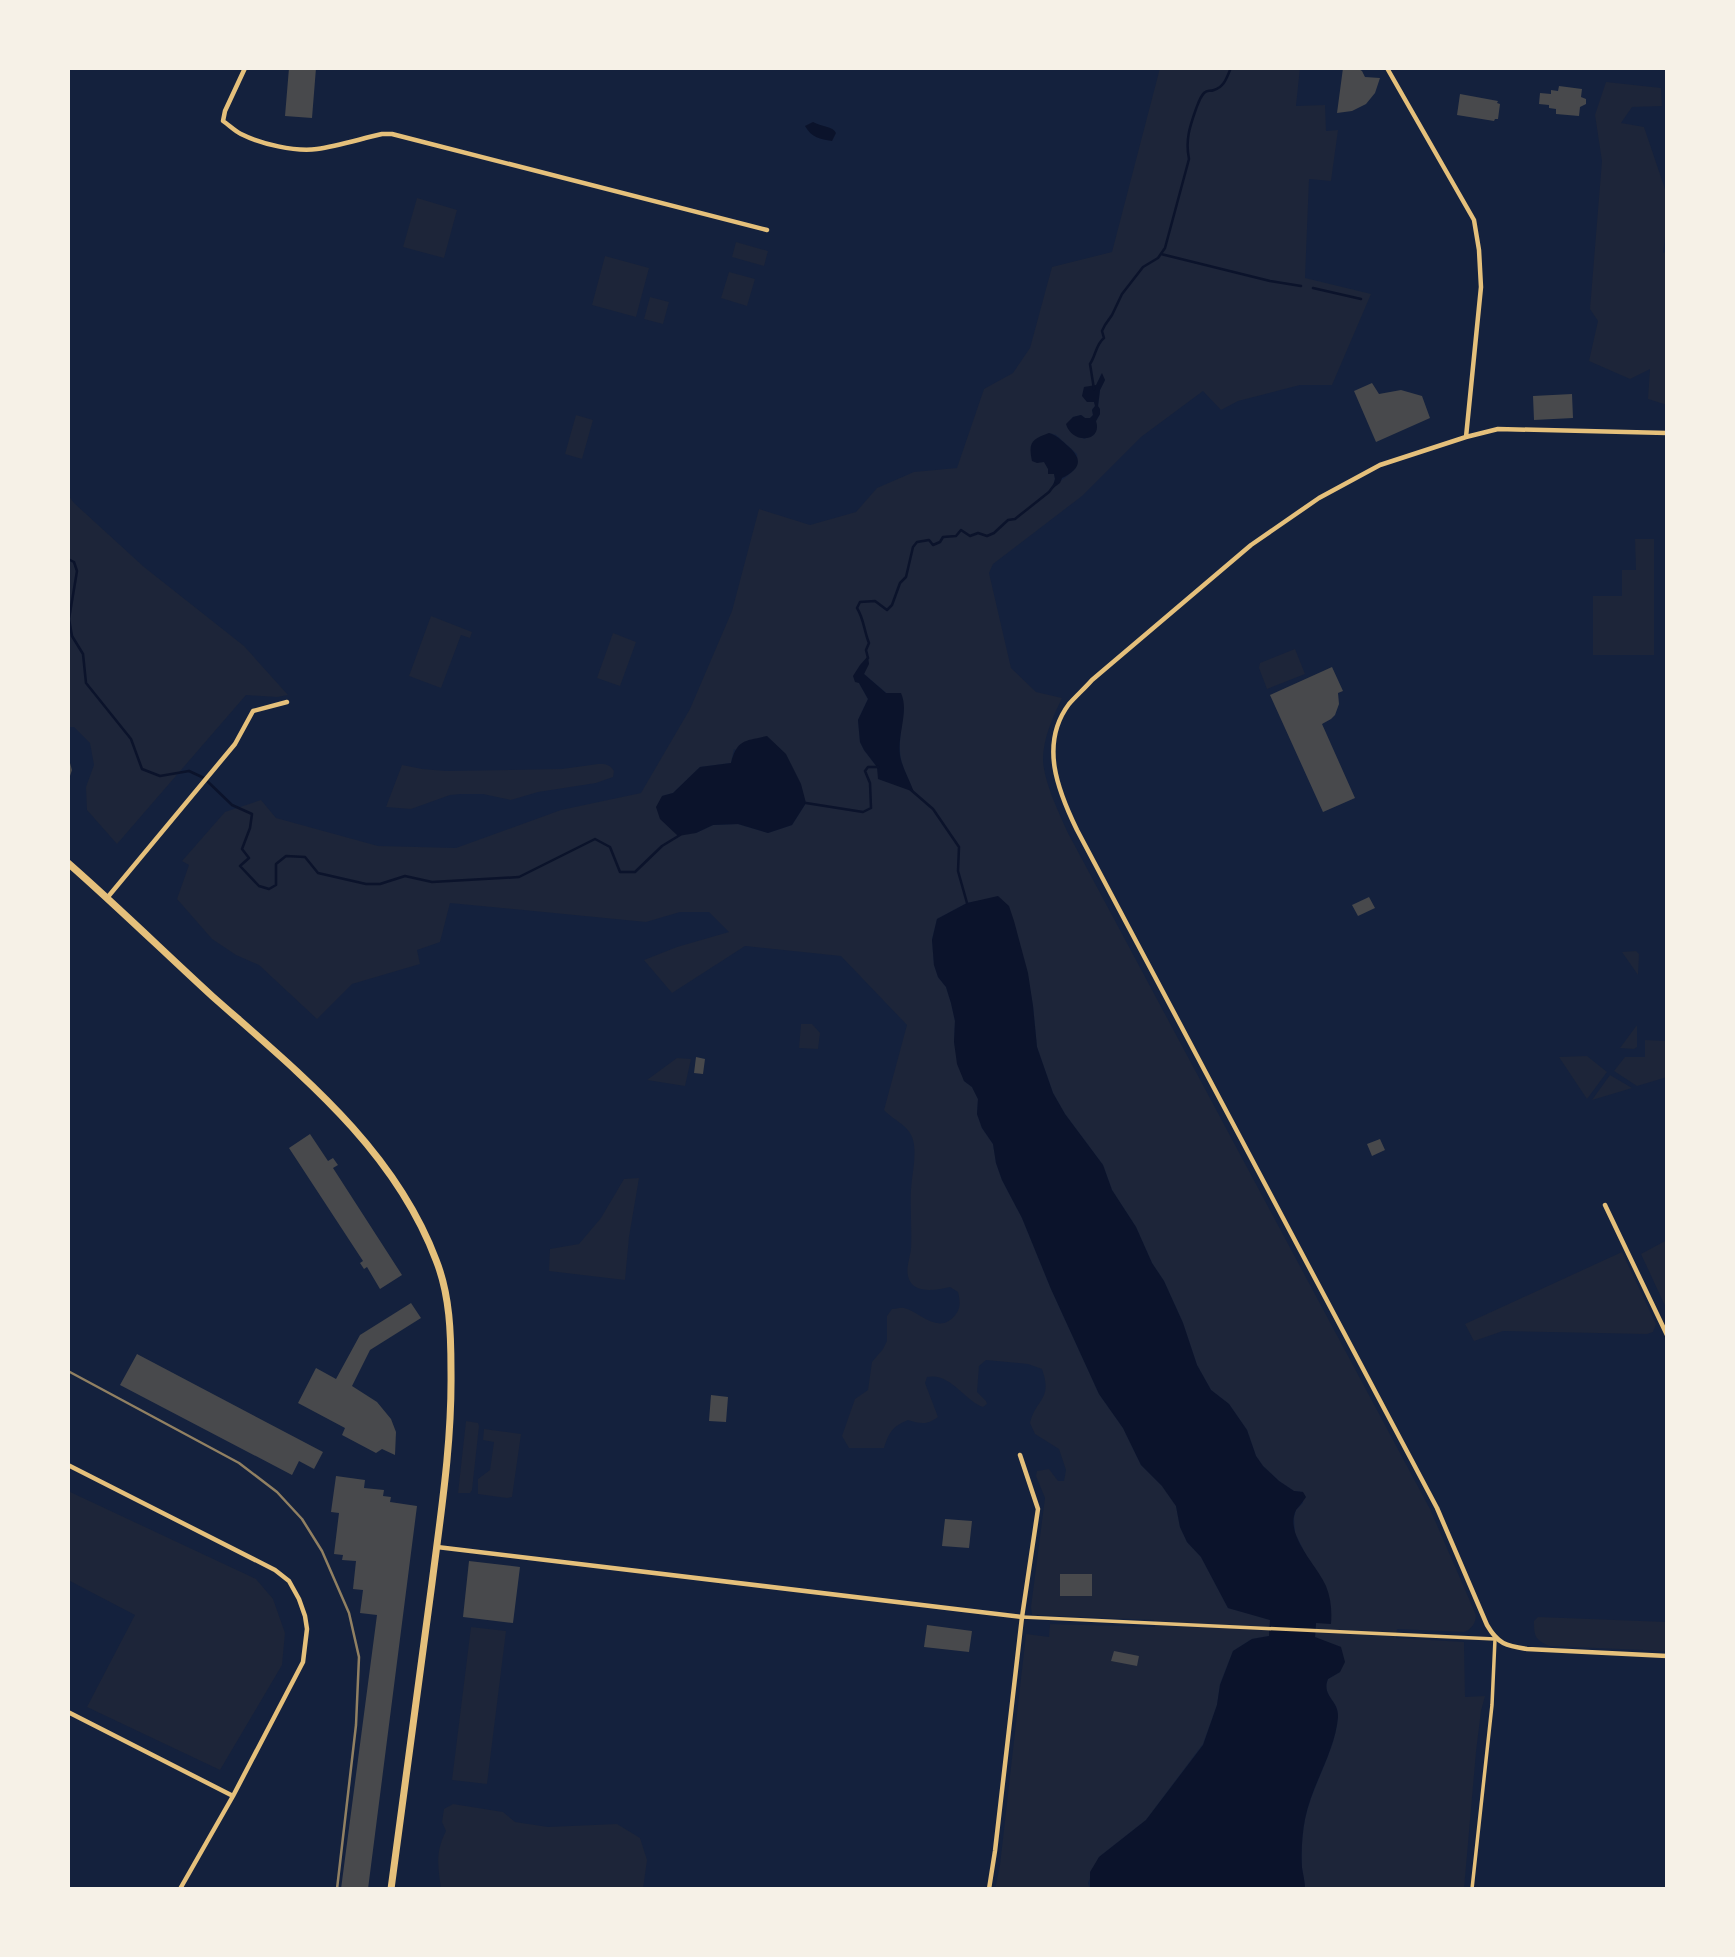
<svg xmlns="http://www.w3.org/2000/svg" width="1735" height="1957" viewBox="0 0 1735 1957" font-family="Helvetica,sans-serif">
<rect width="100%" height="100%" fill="#14213d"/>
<path fill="#1d2539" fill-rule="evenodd" d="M1160,68H1300L1296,106L1325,105L1326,131L1338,130L1331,181L1309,179L1305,278L1371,294L1332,385H1300L1238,401L1221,410L1203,391L1141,437L1082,496L993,564L989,573L1011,668L1036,692L1062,698C1053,717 1043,738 1043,760C1044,782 1059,813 1068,833L1430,1509L1476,1615C1476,1623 1471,1630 1464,1632L1397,1629L1396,1638L1464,1642L1465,1697L1485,1696L1481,1711L1476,1752L1464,1889H1305C1305,1881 1303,1875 1302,1868C1301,1853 1302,1834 1305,1819C1312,1785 1335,1752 1338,1717C1339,1700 1321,1696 1328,1679L1340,1672L1341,1647L1315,1638L1316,1623L1303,1549L1295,1533L1294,1518L1296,1510L1303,1503V1492L1294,1491L1279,1481L1263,1466L1256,1456L1247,1430L1229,1404L1211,1390L1197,1365L1183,1323L1164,1281L1152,1263L1136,1227L1112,1190L1103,1165L1065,1114L1053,1093L1037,1047L1033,1006L1027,973L984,900L967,903L937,919L932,939L934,965L938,977L946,987L951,1003L955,1021L954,1042L964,1081L972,1087L978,1099L977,1114L982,1128L993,1144L996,1163L1002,1180L1022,1218L1051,1289L1099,1394L1123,1428L1141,1465L1162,1486L1176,1506L1180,1527L1187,1542L1201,1557L1228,1608L1271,1620L1269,1636L1252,1639L1233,1651L1220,1684L1217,1705L1203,1744L1146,1820L1099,1857L1088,1883L1090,1889H995L1000,1865L1026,1634L1049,1637L1050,1624L1155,1627L1154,1620L1032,1615L1031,1607L1045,1498L1036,1476L1037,1471L1049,1469L1058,1481H1064L1066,1470L1059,1449L1035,1434L1030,1423C1036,1398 1053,1400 1042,1369L1028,1364L986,1360L979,1366L977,1392L986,1401L987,1404L983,1407C964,1400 950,1372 927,1377L925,1383L938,1417C927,1425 921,1424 908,1420C893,1426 889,1432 884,1448H849L842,1436L855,1399L868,1390L872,1362L883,1349L887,1341V1316L892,1309C896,1309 900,1307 904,1308C919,1311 939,1337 956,1314C961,1307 960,1301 958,1292L950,1287C937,1290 912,1295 908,1276C906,1268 910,1257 911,1249C912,1229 910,1209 911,1189C912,1173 917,1156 913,1140C909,1125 894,1121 884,1110L907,1025L841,956L745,946L672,993L644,960L677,947L729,932L709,912H680L646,922L450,903L440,942L417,950L420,964L352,984L317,1019L259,965L236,955L212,939L177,899L189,865L182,861L225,812L261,800L276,818L378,846L456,848L561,810L641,793L690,709L732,611L759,509L810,525L856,512L877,488L914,472L957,468L984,389L1013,373L1030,348L1052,267L1112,252ZM1101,374L1105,380L1100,390L1098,407L1100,414L1096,421L1094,435L1084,439L1067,424L1073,417L1081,415L1085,418H1090L1093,415L1092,410L1095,406L1094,401L1091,400ZM1049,433L1056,435L1077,454C1077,458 1078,463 1076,467C1073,473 1058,482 1053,487L1055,479L1054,474C1039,463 1046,448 1049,433ZM868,657L864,674L904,708C902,722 898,745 901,759C903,770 910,781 913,792L877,767L864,750L860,742L858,720L868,699L859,683ZM734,749L806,803L792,825L768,833L738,824L713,825L696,833L662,796L673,793L700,767L731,763Z
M1606,82L1661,88L1662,106L1632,107L1621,123L1644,127L1667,195V222L1663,253L1667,251V405L1648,399L1650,369L1630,379L1589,361L1598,321L1590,309L1602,161L1595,115Z
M417,198L457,210L444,258L403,247Z
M736,242L768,251L764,266L732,257Z
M605,256L649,268L636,317L592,305Z
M729,272L755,279L747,306L721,298Z
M650,297L669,302L663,324L644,319Z
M576,415L593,420L582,459L565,454Z
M68,495L74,503L144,567L244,646L288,695L277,697L246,695L117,844L87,810L86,787L94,765L90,743L74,727H68Z
M1635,539H1654V655H1593V596H1622V570H1636Z
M431,616L472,632L470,638L461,635L441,688L409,676Z
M613,633L636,642L620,686L597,678Z
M1295,649L1305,674L1267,689L1259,668L1260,663Z
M598,764C605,764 610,764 614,771L613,777L596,783L538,792L511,800L483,794H461L450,795L411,809L386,807L402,765L422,769L446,771L562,769Z
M1636,951L1639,954L1638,975L1622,952Z
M801,1024H812L820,1033L818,1049L799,1048Z
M1637,1025V1047L1634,1049L1620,1048Z
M1645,1040L1667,1041V1077L1637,1086L1614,1071L1625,1057H1645Z
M1587,1056L1607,1072L1587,1099L1559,1057Z
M677,1058L691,1059L685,1086L647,1080Z
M1610,1075L1632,1088L1592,1100Z
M639,1178L629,1237L625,1280L549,1271L550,1249L579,1244L601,1218L624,1179Z
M1667,1240V1310L1641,1254Z
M1622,1252L1656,1324L1653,1332L1647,1334L1503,1331L1474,1341L1465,1324Z
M466,1421L478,1423L479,1426L472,1490L470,1493H458Z
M484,1429L521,1434L512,1497L507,1498L478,1494V1479L490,1470L494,1442L483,1440Z
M68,1491L256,1579L273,1599L285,1633L282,1665L220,1770L87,1707L135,1615L68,1580Z
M1538,1617L1667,1622V1651L1549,1646C1535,1639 1534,1637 1534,1621Z
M471,1627L506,1631L487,1784L452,1780Z
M453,1804L503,1812L515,1822L548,1827L617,1824L640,1838L647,1860L643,1889H441C438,1865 435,1853 446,1831L442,1822L444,1809Z"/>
<path fill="#0b132b" d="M813,122C821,127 833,126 836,133L832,141C820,139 812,138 805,126Z
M1102,373L1105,380L1100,390L1098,406L1100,409V414L1096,421C1103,442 1072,445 1066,424L1073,417L1081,415L1085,418H1090L1093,415L1092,410L1095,406L1094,402H1087L1082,396L1084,387L1096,385Z
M1049,433C1057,435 1062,441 1069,447C1084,461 1079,469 1062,478L1060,483L1052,489L1055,479L1054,474H1048V469L1044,462L1037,463L1032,461C1028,442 1032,439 1049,433Z
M868,656L869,664L864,674L886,693H901C910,713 895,738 901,760C904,771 910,781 914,792L878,779L877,767L864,750L860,742L858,720L868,699L859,683L855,682L853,676L860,665Z
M767,736L786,754L801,784L806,803L792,825L768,833L738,824L713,825L696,833L678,836L660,819L656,807L662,796L673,793L700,767L731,763C737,739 745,741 767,736Z
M998,896L1009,906L1014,921L1028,973L1033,1006L1037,1047L1053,1093L1065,1114L1103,1165L1112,1190L1136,1227L1152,1263L1164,1281L1183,1323L1197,1365L1211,1390L1229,1404L1247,1430L1256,1456L1263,1466L1279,1481L1294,1491L1303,1492L1306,1497C1303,1502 1299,1506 1296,1510C1284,1535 1317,1565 1326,1586C1331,1599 1332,1610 1331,1624L1316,1623L1315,1637L1341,1647L1345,1662L1340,1672L1328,1679C1321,1696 1339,1700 1338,1717C1335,1752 1312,1784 1305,1819C1302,1834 1301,1853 1302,1868C1303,1875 1305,1881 1305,1889H1090V1872L1099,1857L1146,1820L1203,1745L1217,1705L1220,1685L1233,1651L1252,1639L1269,1636L1270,1620L1228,1608L1201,1557L1187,1542L1180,1527L1176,1506L1162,1486L1141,1465L1123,1428L1099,1394L1051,1289L1022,1218L1002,1180L996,1163L993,1144L982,1128L977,1114L978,1099L972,1087L964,1081L957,1064L954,1042L955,1021L951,1003L946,987L938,977L934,965L932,940L937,919L967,903Z"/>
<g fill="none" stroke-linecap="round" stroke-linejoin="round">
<path stroke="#0b132b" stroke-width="2.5" d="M1161,254L1270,281L1301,286
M1313,288L1361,299
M1094,389L1090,364C1096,355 1096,344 1104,338L1102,331L1105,325L1112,315L1122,294L1143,267L1158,258L1165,248L1189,159C1185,140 1190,126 1196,109C1198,104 1200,97 1204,93C1208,89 1209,92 1214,90C1225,87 1227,76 1231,68
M68,559L74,562L77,571L69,619L72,636L83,654L86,683L131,739L142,769L160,776L189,771L204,778L232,805L252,814L250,828L242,849L249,858L240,866L259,886L269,889L276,885V864L286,856L305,857L318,873L366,884H380L405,876L432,882L519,877L595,839L610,847L620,872H635L662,846L680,835
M868,658L866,650L869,643C864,631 864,619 857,608L860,602L875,601L887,610L892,605L900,583L906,577L913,547L917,542L929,540L933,545L940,542L943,537L956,536L961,530L970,536L978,533L987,536L994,533L1008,520L1015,519L1049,492L1055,484
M911,790L933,809L959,847L958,871L967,903
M806,803L863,812L871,808L870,783L865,771L868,767H878"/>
</g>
<path fill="#48494c" d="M289,68H316L312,118L285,116Z
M1343,68H1357L1362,71L1365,77L1380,78L1375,93L1366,104L1352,111L1337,113Z
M1559,86L1582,89L1581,97L1586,99V104L1580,107L1579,116L1556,114V109L1549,108V105L1539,104L1540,93L1551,94V90L1558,91Z
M1460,94L1498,101L1497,103L1500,104L1498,119H1495L1494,121L1457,115Z
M1372,383L1379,394L1401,390L1422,396L1430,418L1376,442L1354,391Z
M1572,394L1573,418L1534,420L1533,396Z
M1332,667L1343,691L1338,693L1339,704L1335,715L1331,719L1322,724L1355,798L1323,812L1270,695Z
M68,756L72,770L69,779H68Z
M1369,897L1375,908L1358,916L1352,905Z
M696,1057L705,1059L703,1074L694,1073Z
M310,1134L328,1161L333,1158L338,1165L333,1168L402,1275L380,1289L367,1267L364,1269L360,1263L363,1261L289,1148Z
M1380,1139L1385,1150L1372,1156L1367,1144Z
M411,1303L421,1318L370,1350L352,1386L377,1402L391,1419L396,1432L395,1455L382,1449L376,1453L342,1435L345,1428L298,1403L316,1368L336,1379L360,1335Z
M137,1354L323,1452L314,1469L299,1461L292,1475L120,1385Z
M711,1395L728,1397L726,1422L709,1421Z
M336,1476L365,1480L364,1488L384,1490L383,1496L391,1497L390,1502L417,1506L368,1889H341L377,1615L360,1613L363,1590L353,1589L356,1561L342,1560L343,1555L334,1554L339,1513L331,1512Z
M945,1519L972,1521L969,1548L942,1546Z
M469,1561L520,1567L513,1623L463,1617Z
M1060,1574H1092V1596H1060Z
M927,1625L972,1631L969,1652L924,1647Z
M1114,1651L1139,1656L1137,1666L1111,1661Z"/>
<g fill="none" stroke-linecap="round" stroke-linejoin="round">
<path stroke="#e5c07b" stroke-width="3.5" d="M1022,1617L1495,1639L1492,1705L1472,1889"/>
<path stroke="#e5c07b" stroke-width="4.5" d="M245,68L225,111L223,121C229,125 235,131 241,134C261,144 295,152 317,149C338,146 360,139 382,134H392L767,230
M1387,68L1474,220L1479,250L1481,287L1466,437
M1667,433L1498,429L1466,437L1380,465L1319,498L1251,545L1092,680C1085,688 1076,696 1069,704C1039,744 1058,791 1077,830L1437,1508L1487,1625C1498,1644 1506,1646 1527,1649L1667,1656
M107,898L235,744L253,711L287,702
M1605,1205L1667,1335
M68,1465L275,1570L289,1581L299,1599L305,1616L307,1629L303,1662L233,1796L180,1889
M437,1547L1022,1617
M68,1712L233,1796
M989,1889L995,1851L1022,1617L1038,1509L1020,1455"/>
<path stroke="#e5c07b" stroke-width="7" d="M68,863C117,906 164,952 212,996C299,1073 394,1148 436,1260C450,1295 451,1334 451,1371C452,1443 441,1512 432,1583C418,1685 405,1787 391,1889"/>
<path stroke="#918062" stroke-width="2.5" d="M68,1371L239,1463L277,1492L302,1519L322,1551L349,1613L359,1657L356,1725L337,1889"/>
</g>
<rect width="1735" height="1957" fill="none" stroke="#f6f1e7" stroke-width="140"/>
</svg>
